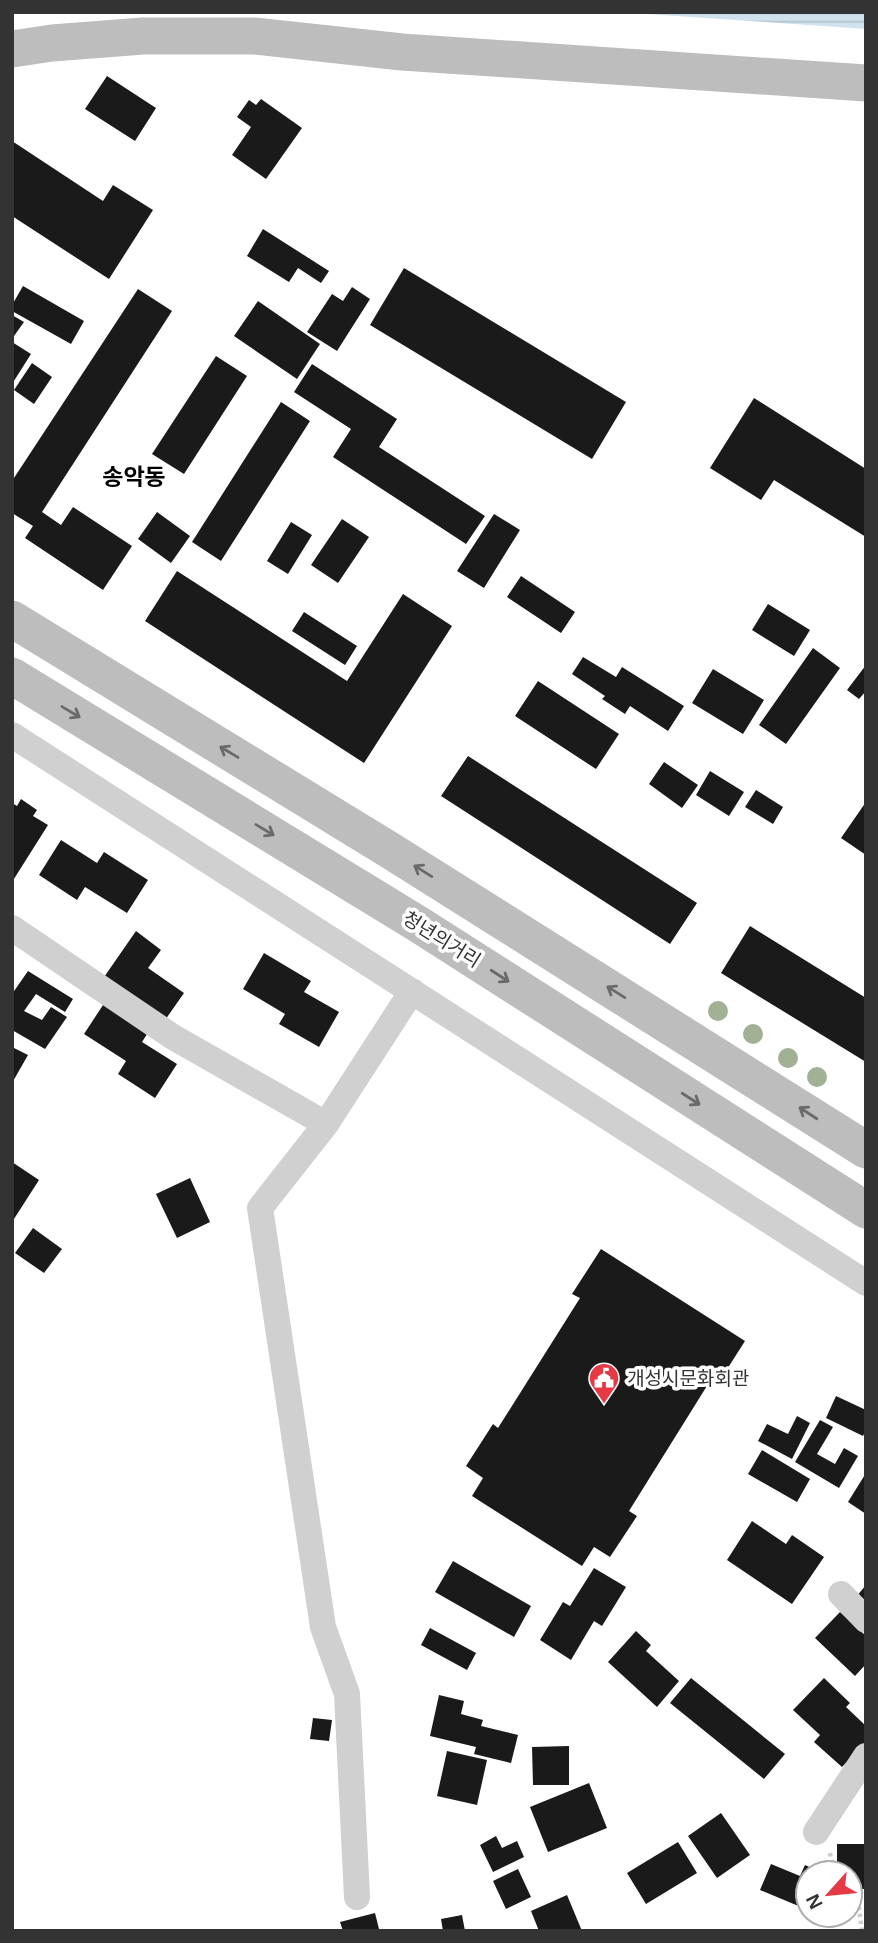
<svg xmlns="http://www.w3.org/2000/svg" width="878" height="1943" viewBox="0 0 878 1943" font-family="Arial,'Noto Sans KR',sans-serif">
<defs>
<pattern id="water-rules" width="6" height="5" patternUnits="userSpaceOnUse" patternTransform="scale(1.75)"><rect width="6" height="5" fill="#cfe2ee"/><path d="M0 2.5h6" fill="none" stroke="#b2c2cd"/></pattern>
</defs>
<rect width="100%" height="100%" fill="#fff"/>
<path fill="url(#water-rules)" d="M618,12H866V29Z"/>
<path fill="#1a1a1a" d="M107,76L156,108L135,141L85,109Z
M261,99L302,128L266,179L232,155L251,127L237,117L249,100L256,105Z
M12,141L103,201L113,185L153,210L109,279L12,216Z
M263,229L329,271L321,283L298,268L289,282L247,256Z
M404,268L626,402L592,459L370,325Z
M23,286L84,321L71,344L12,311V305Z
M352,287L370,299L337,351L307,332L332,294L343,301Z
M138,289L172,311L42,512L61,525L73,507L132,546L103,590L25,538L33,526L12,513V481Z
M258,301L320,344L297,379L234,336Z
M12,315L24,322L14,336L12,335Z
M12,342L31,354L12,384Z
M216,356L247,376L184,474L152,454Z
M32,363L52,377L34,404L14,390Z
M312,364L397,419L379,447L485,516L466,544L333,457L351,429L294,392Z
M754,398L866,469V537L774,480L761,500L710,468Z
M281,402L310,421L221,561L192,542Z
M157,512L190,536L171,563L138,539Z
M494,514L520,530L484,588L457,571Z
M342,519L369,537L338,583L311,565Z
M291,522L312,535L288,574L267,561Z
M177,571L347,681L403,594L452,626L364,763L145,621Z
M521,576L575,612L561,633L507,597Z
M768,604L810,630L794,656L752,630Z
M304,612L357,646L345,665L292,631Z
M813,648L840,668L786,744L759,725Z
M583,657L616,677L622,667L684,706L668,731L630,706L625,714L602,699L605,696L572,674Z
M866,665V691L859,699L847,690Z
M713,669L764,700L743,734L692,703Z
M538,681L619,734L596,769L515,716Z
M468,756L697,903L670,944L441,796Z
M664,762L698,785L682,808L649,784Z
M710,771L744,792L729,816L696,795Z
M756,790L783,807L773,824L745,807Z
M21,799L37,810L33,816L48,825L12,882V803L17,806Z
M866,802V855L841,838Z
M61,840L97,863L104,852L148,880L127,913L85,887L77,900L39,875Z
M750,926L866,998V1062L721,973Z
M136,931L161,950L148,968L184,993L163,1023L102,980Z
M264,953L311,981L304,992L339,1012L319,1047L279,1024L285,1014L243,989Z
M28,971L73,999L65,1012L36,994L24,1011L42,1020L51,1007L67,1017L45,1049L12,1030V994Z
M105,1002L149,1031L142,1042L177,1064L155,1098L118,1074L126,1061L84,1034Z
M12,1047L28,1055L12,1083Z
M12,1162L39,1180L12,1222Z
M190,1178L210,1222L177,1238L156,1194Z
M33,1228L62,1249L44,1273L15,1253Z
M601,1249L745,1341L717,1385L710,1381L629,1511L637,1516L610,1557L594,1547L582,1566L472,1496L483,1478L466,1466L493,1424L498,1428L580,1298L572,1294Z
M836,1396L866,1410V1430L863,1436L826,1418Z
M797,1416L810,1423L792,1459L758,1441L767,1424L788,1434Z
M820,1420L833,1427L817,1454L835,1464L844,1448L858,1456L839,1488L795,1462Z
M762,1450L810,1479L797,1502L748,1474Z
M866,1473V1514L848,1502Z
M752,1521L786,1544L792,1535L824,1557L792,1604L727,1560Z
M453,1561L531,1606L514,1637L435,1592Z
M594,1568L626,1587L602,1626L594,1621L571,1660L540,1640L563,1602L570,1606Z
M866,1585V1605L856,1597Z
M840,1612L866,1636V1664L855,1676L815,1638Z
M430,1628L476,1653L467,1670L421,1645Z
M636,1631L651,1645L646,1651L679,1681L657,1707L608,1662Z
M691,1678L785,1754L764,1779L670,1703Z
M824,1678L850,1703L846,1707L866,1726V1742L842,1767L814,1742L820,1735L793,1710Z
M439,1695L464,1701L461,1714L483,1720L481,1726L518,1735L511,1763L474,1754L476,1747L430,1736Z
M313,1718L332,1720L329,1741L310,1739Z
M569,1746V1785H533L532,1747Z
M447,1751L487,1760L477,1805L437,1796Z
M589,1783L607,1828L548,1852L530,1807Z
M721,1813L750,1855L717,1878L688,1836Z
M496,1836L502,1848L517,1841L524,1857L493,1872L480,1845Z
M678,1842L697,1873L646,1904L627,1873Z
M837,1844H866V1889H850V1873H837Z
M771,1864L800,1876L805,1865L823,1873H808V1910L760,1890Z
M518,1869L531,1897L506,1909L493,1881Z
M567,1895L582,1931H539L531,1911Z
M375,1913L379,1929L343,1931L340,1922Z
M462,1915L465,1931H443L441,1919Z"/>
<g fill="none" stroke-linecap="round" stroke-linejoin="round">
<path stroke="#cdcdcd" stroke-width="4.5" stroke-dasharray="3.5 3.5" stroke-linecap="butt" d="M830,1853L833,1873
M850,1899L858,1901L862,1931"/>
<path stroke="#d0d0d0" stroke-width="26" d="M12,735L866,1283
M12,928L173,1037L326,1124
M841,1594L866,1620
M816,1832L866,1756
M357,1897L347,1694L323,1627L260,1208L326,1124L412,991"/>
<path stroke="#bdbdbd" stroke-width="37" d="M12,49L52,43L143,36H254L402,52L866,83
M12,619L391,851L866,1150
M12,676L418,924L866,1210"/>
</g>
<g fill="#a2b095">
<circle cx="718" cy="1011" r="10"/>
<circle cx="753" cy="1034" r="10"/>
<circle cx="788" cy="1058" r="10"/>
<circle cx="817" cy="1077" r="10"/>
</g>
<defs><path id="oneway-shaft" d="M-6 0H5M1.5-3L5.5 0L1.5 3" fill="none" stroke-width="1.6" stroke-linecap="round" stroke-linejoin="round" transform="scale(1.75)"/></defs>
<g stroke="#6a6a6a">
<use href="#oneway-shaft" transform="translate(71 712) rotate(31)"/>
<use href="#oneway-shaft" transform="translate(229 752) rotate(-149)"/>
<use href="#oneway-shaft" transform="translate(265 830) rotate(31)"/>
<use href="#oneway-shaft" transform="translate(423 871) rotate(-148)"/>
<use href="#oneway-shaft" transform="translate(500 976) rotate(33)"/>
<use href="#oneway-shaft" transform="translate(616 992) rotate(-148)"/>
<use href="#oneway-shaft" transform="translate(691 1099) rotate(33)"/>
<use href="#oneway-shaft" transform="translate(808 1113) rotate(-147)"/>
</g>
<defs>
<g id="civic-pin" transform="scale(1.575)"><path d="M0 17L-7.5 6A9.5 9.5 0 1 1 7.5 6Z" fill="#e63946" stroke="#fff"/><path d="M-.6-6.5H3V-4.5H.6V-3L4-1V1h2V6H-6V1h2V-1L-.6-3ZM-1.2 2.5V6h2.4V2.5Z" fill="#fff"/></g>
</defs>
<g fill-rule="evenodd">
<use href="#civic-pin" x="604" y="1378"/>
</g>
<g text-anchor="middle" stroke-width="7" stroke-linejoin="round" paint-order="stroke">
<g font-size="19" fill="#333" stroke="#fff">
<text transform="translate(442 939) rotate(32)" y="7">청년의거리</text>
</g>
<g font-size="19" fill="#333" stroke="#fff" text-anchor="start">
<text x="627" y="1385">개성시문화회관</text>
</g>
<g font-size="23" font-weight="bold" fill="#000" stroke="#fff">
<text x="134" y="485">송악동</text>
</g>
</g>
<rect width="878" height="1943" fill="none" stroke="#333333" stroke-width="28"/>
<g transform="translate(829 1894) rotate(243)"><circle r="33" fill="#ffffff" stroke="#adadad" stroke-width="2"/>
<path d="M0-5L12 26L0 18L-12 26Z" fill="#e63946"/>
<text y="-10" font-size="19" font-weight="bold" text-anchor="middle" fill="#333333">N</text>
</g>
</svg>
